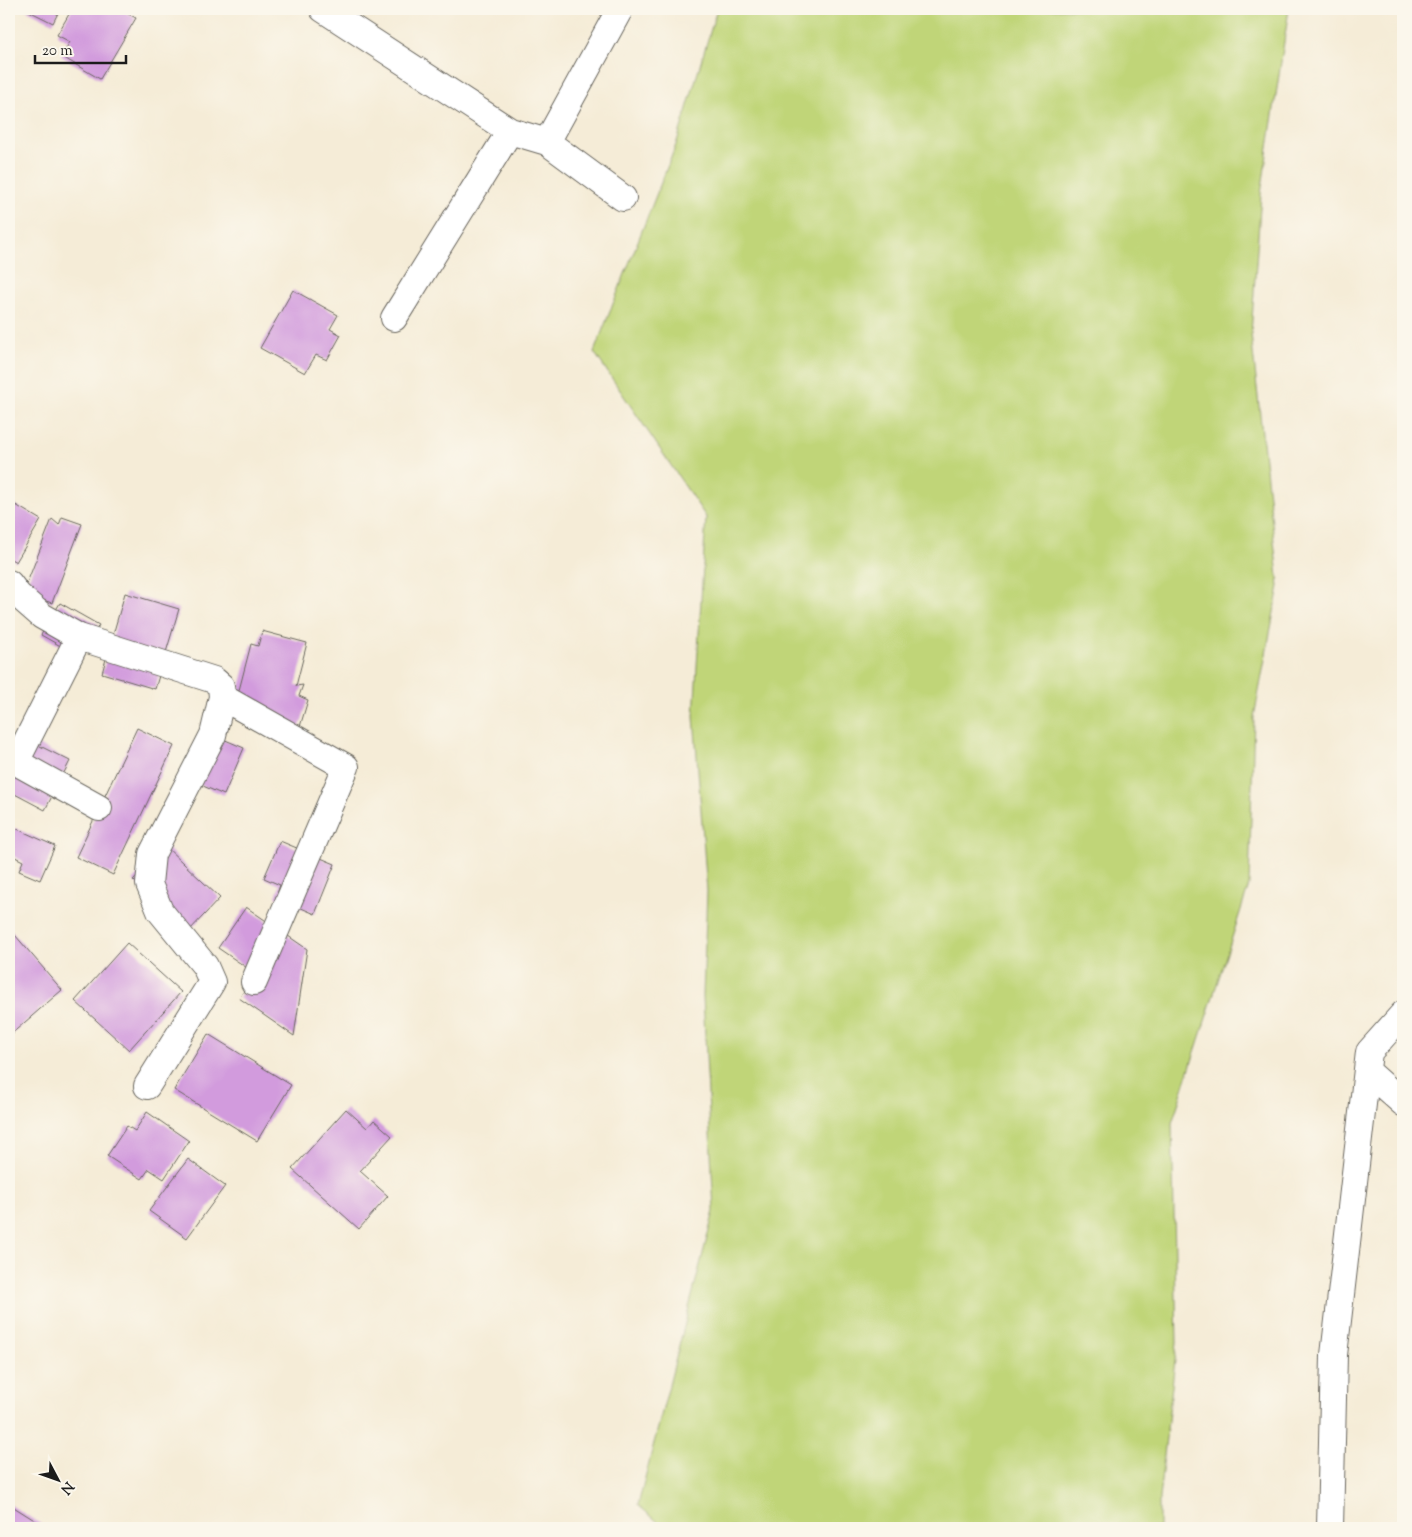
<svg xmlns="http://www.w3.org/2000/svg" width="1412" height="1537" viewBox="0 0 1412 1537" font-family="'Sorts Mill Goudy',serif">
<rect width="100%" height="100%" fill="#fbf7ec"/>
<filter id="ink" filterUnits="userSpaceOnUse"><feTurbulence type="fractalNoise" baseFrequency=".02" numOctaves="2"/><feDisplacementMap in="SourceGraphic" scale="10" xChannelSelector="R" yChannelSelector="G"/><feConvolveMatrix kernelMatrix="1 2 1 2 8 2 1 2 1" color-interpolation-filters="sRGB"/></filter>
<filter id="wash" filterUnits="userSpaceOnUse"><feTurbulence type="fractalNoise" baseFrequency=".0096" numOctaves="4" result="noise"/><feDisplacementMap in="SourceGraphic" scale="20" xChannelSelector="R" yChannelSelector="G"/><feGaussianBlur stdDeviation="1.12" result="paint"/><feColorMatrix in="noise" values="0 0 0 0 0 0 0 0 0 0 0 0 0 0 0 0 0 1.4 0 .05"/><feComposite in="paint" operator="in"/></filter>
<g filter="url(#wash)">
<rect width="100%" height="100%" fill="#f5ecd7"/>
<path fill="#c0d578" stroke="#6e784a" d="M717,9H1289L1261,194L1251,334L1279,586L1254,717L1249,885L1172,1123L1177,1343L1159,1498V1528H665L638,1505L714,1211L703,996L707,891L694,716L706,517L594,352L676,145Z"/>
<g id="blocks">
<path fill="#d29bdd" d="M25,9H60L53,23Z
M72,9H119L136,18L100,79L61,56L70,42L57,35Z
M293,290L338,315L330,329L341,335L327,360L316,355L305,373L260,348Z
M9,501L41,520L16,562L9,558Z
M62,517L82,524L52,603L23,593L52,519L59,525Z
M125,593L179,609L155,689L102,673Z
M60,603L99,625L80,657L41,635Z
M262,631L307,643L296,686L303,685L299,696L308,700L296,740L237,698L251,644L258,646Z
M137,728L174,746L113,875L76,857Z
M202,730L244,748L224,795L182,777Z
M22,737L70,761L45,810L9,791V764Z
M15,828L55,846L40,880L19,871L23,861L9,854V841Z
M280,841L335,864L315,914L276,897L280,885L264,878Z
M165,846L220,898L188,932L133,880Z
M246,907L307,949L294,1036L239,998L256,974L218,948Z
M9,928L62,990L9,1036Z
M127,943L181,992L129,1050L75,1001Z
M208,1034L291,1085L257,1141L174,1090Z
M346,1109L367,1128L374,1120L392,1136L360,1171L388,1196L359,1229L292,1169Z
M147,1112L189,1141L164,1179L149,1169L142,1179L107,1156L127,1126L135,1131Z
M188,1159L225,1186L187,1238L149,1211Z
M9,1504L47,1528H9Z"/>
</g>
</g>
<g filter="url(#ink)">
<use href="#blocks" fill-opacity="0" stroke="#68655d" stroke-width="1"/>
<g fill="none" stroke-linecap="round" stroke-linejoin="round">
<g stroke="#68655d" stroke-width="28">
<path id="minor" d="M323,9L510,131L547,142L623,198
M547,142L620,9
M394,318L510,131
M9,583L18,595L42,616L79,637L214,680L221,686L222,697L213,735L152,854L149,884L160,911L205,966L212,982L147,1086
M79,637L16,762L99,808
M222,697L346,767L254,982
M1367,1071L1403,1103
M1330,1528L1334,1355L1369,1052L1403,1014"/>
</g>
<use href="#minor" stroke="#fff" stroke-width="26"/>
</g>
</g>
<rect width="1412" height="1537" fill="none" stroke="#fbf7ec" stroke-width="30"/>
<g transform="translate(58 1480) rotate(131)" stroke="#fbf7ec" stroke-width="4" paint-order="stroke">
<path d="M0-4L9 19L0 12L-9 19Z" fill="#1c1c1c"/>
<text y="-8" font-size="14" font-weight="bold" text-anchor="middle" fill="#1c1c1c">N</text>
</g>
<path d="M35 55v8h91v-8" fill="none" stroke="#1c1c1c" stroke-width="2.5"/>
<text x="42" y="55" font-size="15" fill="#1c1c1c" stroke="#fbf7ec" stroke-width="4" paint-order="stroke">20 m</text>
</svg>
